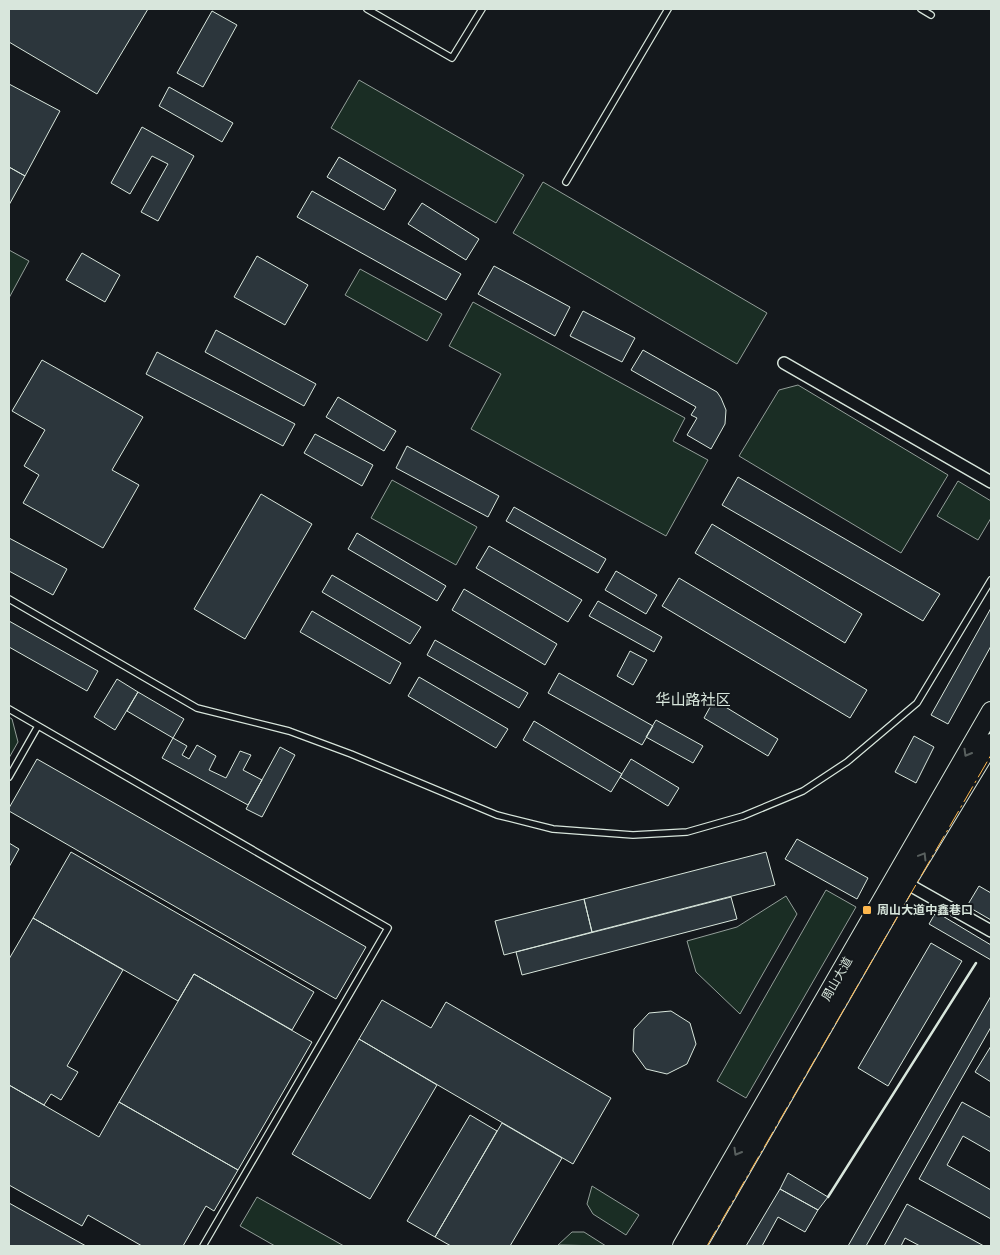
<svg xmlns="http://www.w3.org/2000/svg" width="1000" height="1255" viewBox="0 0 1000 1255" font-family="'Asap Condensed','Noto Sans SC',sans-serif">
<rect width="100%" height="100%" fill="#14181c"/>
<path fill="#1a2d24" stroke="#939e99" d="M359,80L524,175L496,223L331,128Z
M543,182L767,313L737,364L513,233Z
M9,250L29,261L9,298Z
M360,269L442,314L427,341L345,295Z
M473,302L685,418L673,441L708,460L666,536L471,429L501,374L449,346Z
M798,385L948,475L901,553L739,456L779,390Z
M392,480L477,527L456,565L371,518Z
M958,481L991,501V518L978,540L937,516Z
M9,717L12,719L18,742L9,758Z
M826,890L856,907L746,1098L717,1081Z
M786,896L797,914L740,1014L696,972L687,941L737,927Z
M592,1186L639,1215L626,1235L593,1214L587,1204Z
M257,1197L344,1246H275L240,1226Z
M572,1232H584L606,1246L558,1245Z"/>
<path fill="#2c363c" stroke="#d8e6dc" d="M9,9H148L97,94L9,42Z
M212,11L237,25L203,87L177,73Z
M9,84L60,111L25,176L9,167Z
M169,87L233,123L222,142L159,106Z
M142,127L194,156L158,221L141,212L168,164L152,156L130,194L111,183Z
M339,157L396,190L384,210L327,177Z
M9,167L25,176L9,205Z
M312,191L461,274L446,300L297,217Z
M422,203L479,239L466,260L408,224Z
M82,253L120,275L105,302L66,280Z
M257,256L308,285L285,325L234,297Z
M494,266L570,307L555,336L478,294Z
M583,311L635,338L622,362L570,336Z
M216,330L316,384L304,406L205,352Z
M643,350L717,392L721,398L726,410L725,424L711,449L687,435L697,418L691,415L696,407L631,370Z
M157,352L295,424L283,446L146,374Z
M42,360L143,417L112,470L139,485L103,548L23,503L39,475L24,466L45,430L12,411Z
M338,397L396,431L384,451L326,417Z
M315,434L373,465L362,486L304,453Z
M407,446L499,496L488,517L396,468Z
M738,477L940,594L923,621L722,505Z
M261,494L312,524L245,639L194,609Z
M514,507L606,559L598,573L506,521Z
M712,524L862,614L845,643L695,553Z
M357,533L446,586L437,601L348,549Z
M9,538L67,569L53,595L9,571Z
M489,546L582,600L568,622L476,568Z
M616,571L657,595L646,614L605,590Z
M332,575L421,627L410,644L322,592Z
M679,578L867,690L850,718L662,606Z
M464,589L557,644L545,665L452,610Z
M598,601L662,637L654,652L589,616Z
M991,608V646L948,724L931,715Z
M312,611L401,663L390,684L300,632Z
M9,621L98,671L87,691L9,647Z
M435,640L528,693L519,708L427,655Z
M630,651L647,660L633,685L617,676Z
M559,673L653,726L642,745L548,693Z
M419,677L508,729L496,748L408,696Z
M117,679L138,692L115,730L94,717Z
M138,692L184,719L173,738L127,711Z
M714,700L778,739L768,756L704,718Z
M656,720L703,746L693,763L646,737Z
M534,721L622,774L611,792L523,740Z
M914,736L934,747L916,783L895,772Z
M173,738L187,746L182,755L189,759L197,745L216,756L209,770L226,778L240,751L251,755L243,770L262,780L248,805L162,758Z
M280,747L295,755L262,817L246,809Z
M37,759L366,947L336,999L9,811V808Z
M631,759L679,788L668,806L620,777Z
M797,839L868,878L857,899L785,859Z
M9,843L19,849L9,867Z
M71,852L314,992L292,1030L194,974L178,1001L33,918Z
M766,852L775,885L592,932L584,899Z
M979,886L991,893V920L967,906Z
M731,897L737,919L522,975L516,952Z
M584,899L592,932L504,955L495,921Z
M936,912L991,945V960L929,924Z
M33,918L123,970L67,1066L78,1072L61,1100L51,1094L44,1105L9,1085V959Z
M931,943L962,961L888,1086L858,1068Z
M194,974L312,1042L238,1170L119,1102Z
M991,996V1027L866,1246H848Z
M382,1000L431,1028L446,1002L611,1098L573,1164L359,1039Z
M671,1011L690,1023L696,1044L687,1064L667,1074L646,1069L633,1051L634,1029L649,1013Z
M359,1039L437,1085L370,1199L292,1154Z
M991,1046V1082L975,1072Z
M9,1085L99,1137L119,1102L238,1170L214,1211L206,1206L183,1246H142L88,1215L82,1226L9,1185Z
M962,1102L991,1118V1152L963,1136L947,1165L991,1190V1219L919,1179Z
M470,1115L497,1131L435,1237L407,1221Z
M502,1123L562,1158L510,1246H451L435,1237Z
M788,1173L828,1197L818,1210L780,1189Z
M780,1189L818,1210L805,1232L778,1217L762,1246H746Z
M9,1203L86,1246H9Z
M907,1204L984,1246H920L905,1238L901,1246H884Z"/>
<g fill="none" stroke-linecap="round" stroke-linejoin="round">
<g stroke="#d8e6dc" stroke-width="8">
<path id="service" d="M367,9L452,58L482,9
M921,9L931,15
M566,182L668,9
M9,599L197,708L289,731L351,754L497,815L553,829L633,835L687,832L743,816L803,791L847,762L917,703L991,580
M9,709L388,928L203,1246
M9,777L38,726"/>
</g>
<g stroke="#d8e6dc" stroke-width="14">
<path id="minor" d="M784,363L991,482
M906,883L991,931"/>
</g>
<g stroke="#d8e6dc" stroke-width="20">
<path id="primary" d="M682,1246L991,711
M697,1246L906,883L991,743"/>
</g>
<use href="#service" stroke="#14181c" stroke-width="5.5"/>
<use href="#minor" stroke="#14181c" stroke-width="11"/>
<use href="#primary" stroke="#14181c" stroke-width="18"/>
<path stroke="#d8e6dc" stroke-width="2.5" d="M828,1197L976,963"/>
<path stroke="#ffb74d" stroke-width="1" stroke-dasharray="18 4 2.5 4" stroke-linecap="butt" d="M707,1246L991,755"/>
</g>
<defs><path id="oneway-chevron" d="M-2-3.5L2.5 0L-2 3.5" fill="none" stroke-width="1.6" stroke-linecap="round" stroke-linejoin="round" transform="scale(1.25)"/></defs>
<g stroke="#59605f">
<use href="#oneway-chevron" transform="translate(967 753) rotate(120)"/>
<use href="#oneway-chevron" transform="translate(923 856) rotate(-59)"/>
<use href="#oneway-chevron" transform="translate(737 1152) rotate(120)"/>
</g>
<rect fill="#ffb74d" stroke="#14181c" stroke-width="2" x="862" y="905" width="10" height="10" rx="2.5"/>
<g text-anchor="middle" stroke-width="4" stroke-linejoin="round" paint-order="stroke">
<g font-size="12" font-weight="bold" fill="#d8e6dc" stroke="#14181c" text-anchor="start">
<text x="877" y="914">周山大道中鑫巷口</text>
</g>
<g font-size="12" fill="#d8e6dc" stroke="#14181c">
<text transform="translate(837 979) rotate(-60)" y="4">周山大道</text>
</g>
<g font-size="15" fill="#d8e6dc" stroke="#14181c">
<text x="693" y="705">华山路社区</text>
</g>
</g>
<rect width="1000" height="1255" fill="none" stroke="#d8e6dc" stroke-width="20"/>
</svg>
